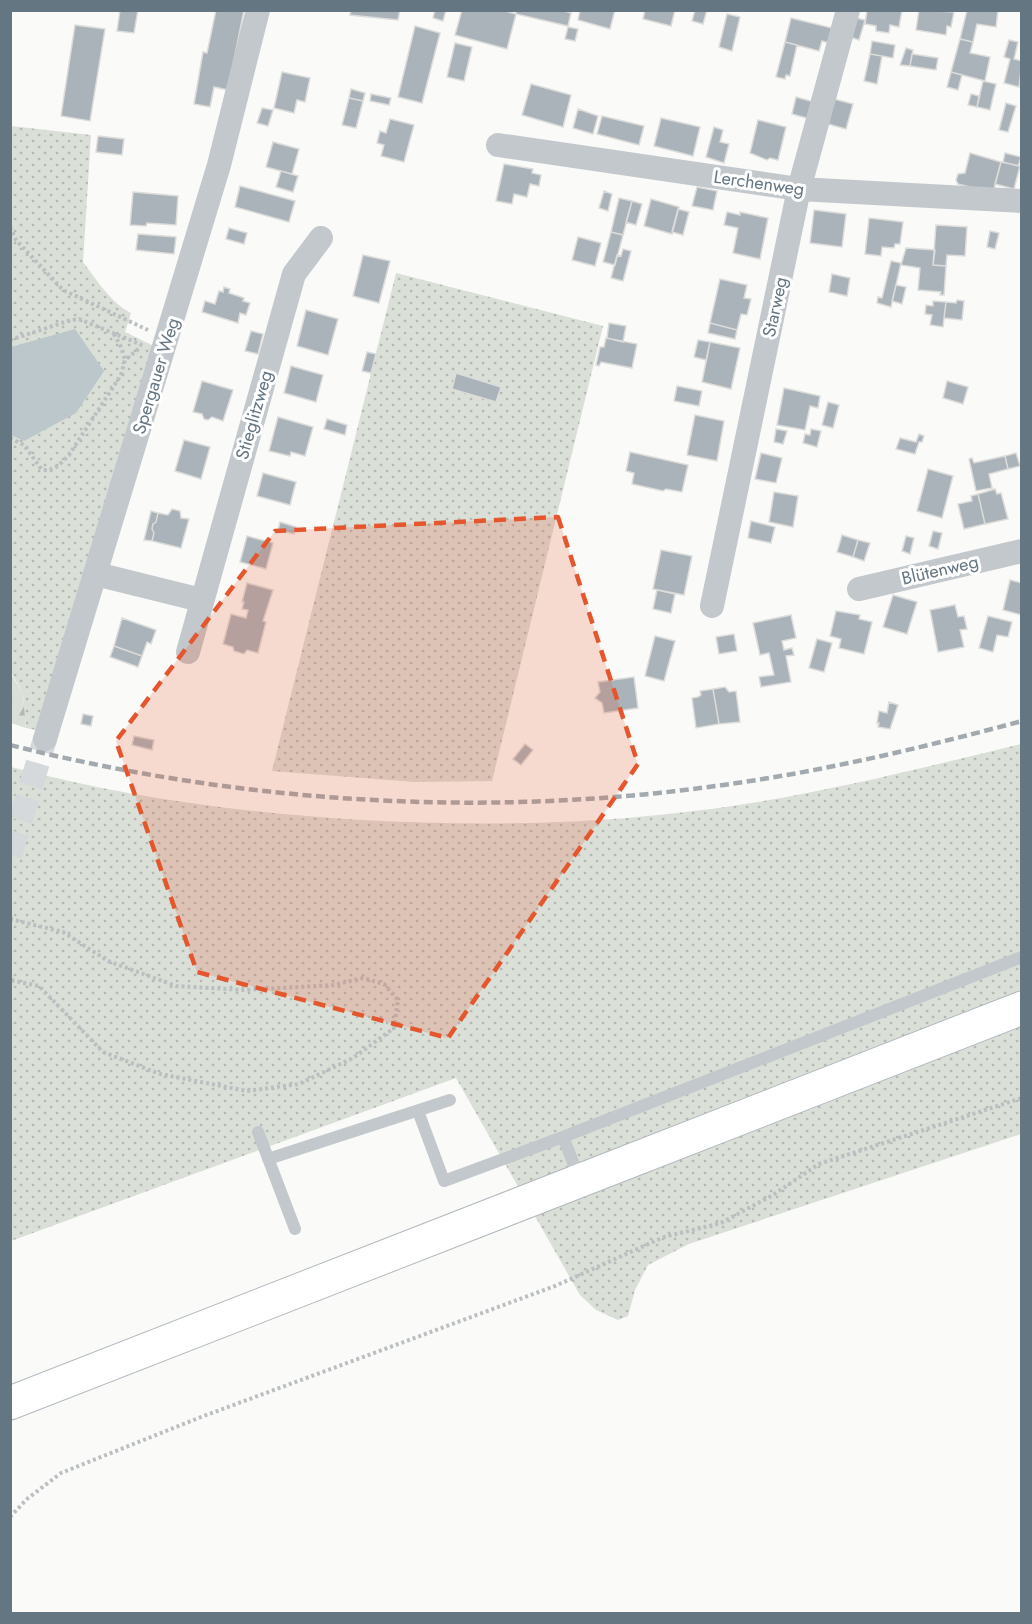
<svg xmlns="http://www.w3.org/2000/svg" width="1032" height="1624" viewBox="0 0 1032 1624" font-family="Jost,sans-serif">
<defs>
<pattern id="green-dots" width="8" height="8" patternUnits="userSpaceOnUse" patternTransform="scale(1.5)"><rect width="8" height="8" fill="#dadfd7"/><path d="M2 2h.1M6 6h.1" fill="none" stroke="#b4b9b4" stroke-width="1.8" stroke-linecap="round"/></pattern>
<pattern id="forest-firs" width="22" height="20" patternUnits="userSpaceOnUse" patternTransform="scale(1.5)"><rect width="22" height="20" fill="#dadfd7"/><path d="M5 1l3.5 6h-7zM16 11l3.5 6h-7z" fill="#b4b9b4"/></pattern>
</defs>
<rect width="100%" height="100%" fill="#fafaf8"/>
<path fill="url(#green-dots)" d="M11,126L91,135L83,262C97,280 110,302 131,313L125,332L154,346L41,731L26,728L23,694L11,672Z
M396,273L603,326L492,781L415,782L272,771Z
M1021,744V1134L689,1244L648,1265L635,1290L628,1316L618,1320L596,1310L580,1295L456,1078L11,1241V767C125,797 242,813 361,820C472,826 583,825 694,811C805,798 913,770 1021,744Z"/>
<path fill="url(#forest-firs)" d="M10,672L23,694L26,728L11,723Z"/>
<path fill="#bbc7cb" d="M75,329L104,371L76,413L24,441L11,435V347Z"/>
<path fill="#aab3b9" stroke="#dcdcda" stroke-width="1.5" d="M120,10H138L134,33L117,31Z
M216,10H244L228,90L214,87L210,107L194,104L203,52L207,53Z
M351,10H400L398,20L350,15Z
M435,10H446L443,21L433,18Z
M462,10H502L516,14L507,49L455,35Z
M516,10H561L571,13L568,26L516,14Z
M580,10H615L610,29L578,20Z
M645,10H675L671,26L643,19Z
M695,10H707L703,24L692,21Z
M867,10H902L899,27L890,25L889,33L876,31V26L865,24Z
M919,10L954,12L951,27L947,26L946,35L916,30Z
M967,10H998L996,27L977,24L973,42L960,39Z
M727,14L740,17L732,51L719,47Z
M791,18L832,28L829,43L822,41L819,51L785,42Z
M856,18L865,20L859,40L850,37Z
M75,25L105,29L90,121L61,116Z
M415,26L440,33L422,103L398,97Z
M568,27L578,29L575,41L565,39Z
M960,39L973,42L970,53L990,57L985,81L951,72Z
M1009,40L1018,42L1014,59L1022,61L1019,87L1004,83L1010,59L1004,57Z
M872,41L895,45L893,58L870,54Z
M785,42L797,45L790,76L786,75L785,79L776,77Z
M455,43L472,47L464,81L447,77Z
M906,48L913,50L910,66L900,65Z
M870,54L882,56L877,84L864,81Z
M912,54L938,58L936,70L910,66Z
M282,72L310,78L305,102L297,100L294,113L274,108Z
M951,72L962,75L958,90L947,87Z
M983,81L996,84L990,110L977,107Z
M531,84L571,95L563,127L522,115Z
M351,89L365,93L363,101L349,98Z
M371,94L391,98L389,105L370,101Z
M971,94L979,96L977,107L968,105Z
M796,97L814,102L810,119L792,114Z
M349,98L363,101L356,128L342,125Z
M834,99L853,104L846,129L828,124Z
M1006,103L1016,106L1008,132L999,130Z
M262,108L273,110L268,126L257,123Z
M578,109L598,116L593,134L573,128Z
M602,116L644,126L639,145L597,134Z
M661,118L700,127L693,156L654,146Z
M390,119L414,125L404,162L381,156L384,145L377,143L380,131L386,133Z
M758,120L786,127L778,160L770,158L767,160L750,153Z
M714,127L723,130L720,142L729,144L724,163L706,157Z
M98,136L124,139L122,155L96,152Z
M273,142L299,149L292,174L266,167Z
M970,153L1001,162L993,193L958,184L956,180L958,174L965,173Z
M1005,153L1021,157L1018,166L1003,162Z
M1001,162L1020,166L1014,189L995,184Z
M504,164L533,169L532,173L541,175L539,186L530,184L527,197L514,194L512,204L496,201Z
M281,171L298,176L293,192L276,187Z
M240,186L295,201L289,222L235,207Z
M697,187L717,191L713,210L692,206Z
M604,191L612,194L608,211L599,208Z
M133,192L178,196L176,225L147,223L146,226L130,225Z
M619,198L632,201L623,235L611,232Z
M651,199L679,207L672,234L644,226Z
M632,201L642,204L636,225L626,222Z
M678,209L689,212L683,235L672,232Z
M814,210L846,214L842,247L810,243Z
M727,212L740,215V212L768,218L760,259L733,253L738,228L724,225Z
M869,218L903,222L900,244H895L894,248L882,247L881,256L865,254Z
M936,225L967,227L965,256L947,255L946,266L933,265Z
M229,228L247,233L244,244L226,239Z
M990,231L999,233L995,249L987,247Z
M611,232L623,235L615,265L603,262Z
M138,234L176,237L174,254L136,250Z
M578,237L601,243L595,266L572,260Z
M906,248L935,250L933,265L946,266L944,295H940L941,292L918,290L920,268L901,265Z
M623,249L631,251L623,281L611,278L617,255L621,256Z
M363,255L390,261L379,303L353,296Z
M891,261L901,263L891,307L877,303L878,297L882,298Z
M832,274L850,278L847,296L829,292Z
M720,279L747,285L744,298L751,299L747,315L741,314L737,330L710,323Z
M896,285L906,287L902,304L892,301Z
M224,287L230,289L229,293L244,298L243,301L250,303L246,315L240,313L238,323L202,312L205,301L215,304L219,291L223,292Z
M957,300L964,301L962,320L944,318L946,302L956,303Z
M933,301L946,302L943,327L930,325L932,315L925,314L926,305L933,306Z
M306,310L338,319L328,355L297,346Z
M609,323L626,326L623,342L607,338Z
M710,323L737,330L735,339L708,333Z
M251,331L263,334L258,354L245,351Z
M606,338L637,344L632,368L601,362L599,366L596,365L600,347H604Z
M698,340L710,342L706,360L694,357Z
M710,342L740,348L731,389L702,382Z
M367,352L376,354L371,373L362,371Z
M291,366L323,375L316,402L284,393Z
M456,373L501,387L496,402L452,389Z
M202,381L233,390L223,421L212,417L208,420L204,419L202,414L193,412Z
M947,381L968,387L963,404L943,398Z
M677,386L702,391L699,406L674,401Z
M784,388L820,396L818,408L810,406L805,430L777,425Z
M828,402L839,405L833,428L822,425Z
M695,415L724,421L717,461L687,455Z
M278,417L313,427L305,456L291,452L290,456L269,451Z
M327,419L347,425L345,435L324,429Z
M776,429L787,431L783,444L774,442Z
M811,429L821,431L817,447L803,443L805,434L810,435Z
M919,434L924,436L922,442H919L915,454L896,449L900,438L916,442Z
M184,440L210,447L201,479L175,471Z
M630,452L688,465L682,492L666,489L663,491L632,484L634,473L626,471Z
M761,453L782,458L776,483L755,479Z
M1016,453L1020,466L1008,469L1005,456Z
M1005,456L1008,469L989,474L992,488L976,491L969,459L972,458L974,463Z
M928,469L953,476L942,518L917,511Z
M263,473L296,482L290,505L257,496Z
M995,489L997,494L1001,493L1008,519L985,524L978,494Z
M774,492L798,496L793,527L769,522Z
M978,494L985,524L964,529L958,504L972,501L971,496Z
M172,509L180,511L181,518L189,519L181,548L152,541L154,533L152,529L153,524L156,522L158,513L168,515Z
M151,511L158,513L156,522L153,524L152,529L154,533L152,541L144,540Z
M751,521L775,527L771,543L748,538Z
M280,522L296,527L294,534L278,530Z
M933,531L942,533L938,549L929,546Z
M842,535L858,540L853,557L837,552Z
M247,536L273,543L266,569L240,562Z
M906,536L914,538L910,554L902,551Z
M858,540L870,543L864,561L853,557Z
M661,550L692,556L684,595L653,589Z
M1010,580L1022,583V615L1003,610Z
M247,583L273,590L263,621L266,622L258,653L247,650L244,654L234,651L233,647L223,644L231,614L246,618L248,610L242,609L244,602H242Z
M657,590L675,594L671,613L653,609Z
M893,595L917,602L907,634L883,627Z
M955,605L958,617L964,616L967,629L960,630L964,647L938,652L930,610Z
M836,611L860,615L859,619L872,622L864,654L839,648L841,639L830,636Z
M791,615L796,638L782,641L784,650L792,648L794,655L786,656L791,682L761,687L759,677L774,675L769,653L760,655L753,623Z
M988,616L1012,622L1008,637L997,635L993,652L979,648Z
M122,618L156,630L151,644L147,642L142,656L114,646Z
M734,634L737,651L719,654L716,637Z
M655,636L675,641L664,681L645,676Z
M817,639L832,643L824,672L809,668Z
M114,646L142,656L138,667L110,657Z
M634,677L638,708L604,713L602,703L595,698L600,692L598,682Z
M725,687L729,692L736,691L740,722L719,724L713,689Z
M713,689L719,724L696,728L692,698L698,697L701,695L700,691Z
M889,702L898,705L890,729L878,727L879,723H877L879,711L887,713Z
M83,714L93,716L91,726L81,724Z
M134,736L154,740L152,750L132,745Z
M525,744L533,750L521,765L513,759Z"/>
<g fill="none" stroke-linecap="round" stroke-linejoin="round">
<path stroke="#d5d9db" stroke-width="24" stroke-dasharray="24 12" stroke-linecap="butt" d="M10,855L45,739"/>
<g stroke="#b3babf" stroke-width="35">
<path id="secondary" d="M10,1403L1022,1008"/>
</g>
<path stroke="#bbbfc2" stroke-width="4" stroke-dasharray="3 3" stroke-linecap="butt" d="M10,227L16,240L63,290L148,330
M114,334L121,347L125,360
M10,340L68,321L79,319L142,345
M10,438L24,445L42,470C55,471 60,464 69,455L121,375L125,360L141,347
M10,919L63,932L108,961L176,986L244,990L334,985L363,978L384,984L398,1000L394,1028L353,1058L299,1084L247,1091L160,1074L103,1052L39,986L10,980
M10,1517L27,1499L61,1473L201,1417L555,1286L664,1237L721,1223L773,1195L819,1164L1022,1098"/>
<path stroke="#c3c8cc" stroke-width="12" d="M418,1111L444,1181L563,1137L1022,957
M258,1132L295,1229
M563,1137L580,1180
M268,1159L450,1100"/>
<path stroke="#c3c8cc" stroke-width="24" d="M498,145L799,189L1022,201
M96,574L201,600
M859,589L1022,551
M712,606L799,189L848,10
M188,652L294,274L321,238
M45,739L219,165L258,10"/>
<use href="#secondary" stroke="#fff" stroke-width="33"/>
<path stroke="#a2aab0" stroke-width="4.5" stroke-dasharray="9 4.5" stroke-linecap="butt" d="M10,745C245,804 491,819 730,784C829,770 925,747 1022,721"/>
</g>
<path fill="#e4572e" fill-opacity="0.2" stroke="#e4572e" stroke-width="4.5" stroke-dasharray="12 8" stroke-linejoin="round" d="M558,517L638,764L448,1038L197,972L116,741L275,531Z"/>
<g text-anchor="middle" stroke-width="6" stroke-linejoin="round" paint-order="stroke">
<g font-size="18" fill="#657683" stroke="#fff">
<text transform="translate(759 183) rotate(8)" y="6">Lerchenweg</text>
<text transform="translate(775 307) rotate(-78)" y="6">Starweg</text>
<text transform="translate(156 376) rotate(-73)" y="6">Spergauer Weg</text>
<text transform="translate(254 415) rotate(-74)" y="6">Stieglitzweg</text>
<text transform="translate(940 570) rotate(-13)" y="6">Blütenweg</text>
</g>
</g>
<rect width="1032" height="1624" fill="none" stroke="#657683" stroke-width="24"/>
</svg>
